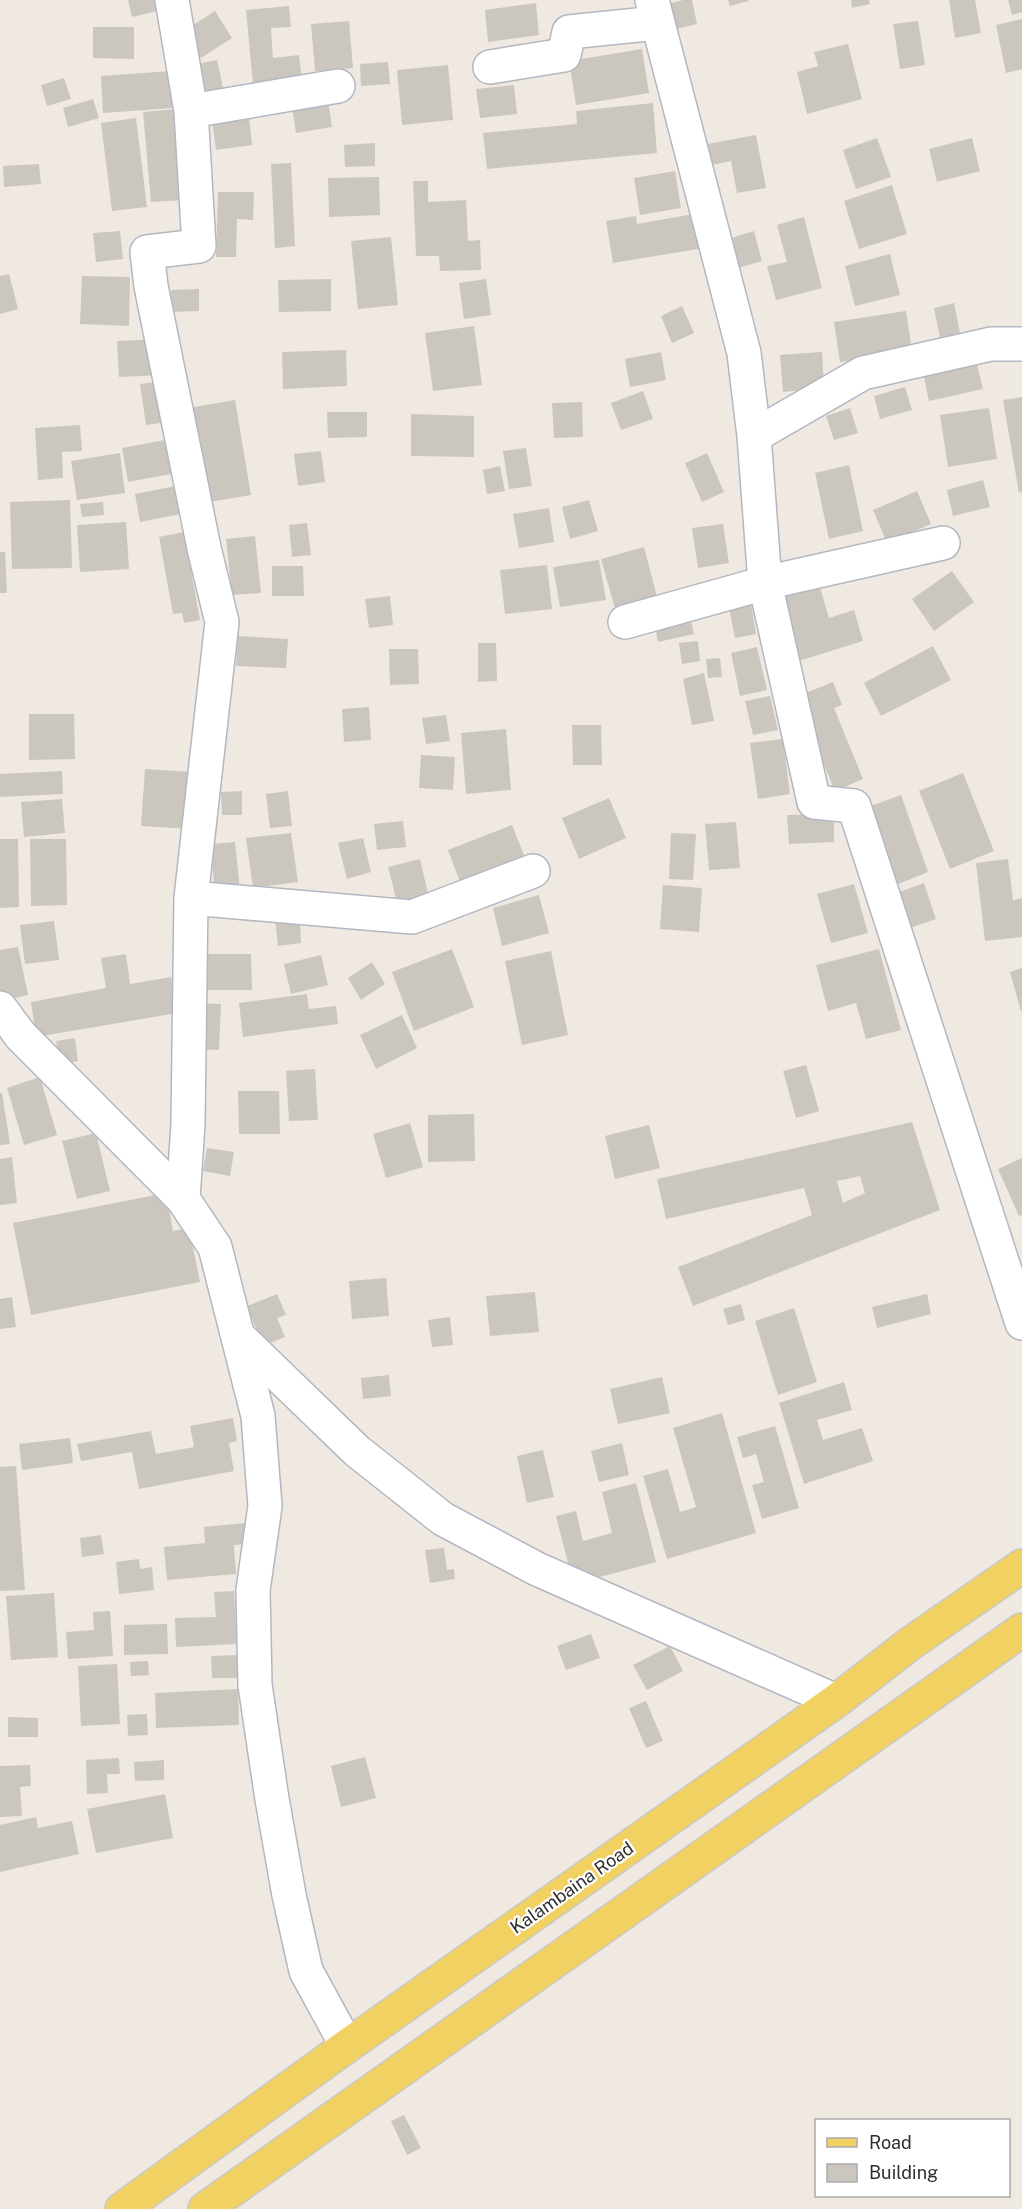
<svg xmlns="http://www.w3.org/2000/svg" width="1022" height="2209" viewBox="0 0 1022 2209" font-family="'Public Sans',sans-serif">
<rect width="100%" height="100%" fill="#efe9e1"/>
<path fill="#cbc7bf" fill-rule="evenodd" d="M128,0H164L166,9L132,17Z
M683,0H692L697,24L673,30L667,4Z
M728,0H748L749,1L730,6Z
M851,0H869L870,4L852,8Z
M949,0H975L981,33L955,38Z
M1008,0H1022V12L1012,15Z
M536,3L539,35L488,42L485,10Z
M289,6L291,27L271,28L273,58L299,55L302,81L253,85L246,10Z
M215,11L232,38L201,58L184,31Z
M1022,19V69L1006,73L996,25Z
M349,21L353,68L315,71L311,24Z
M918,21L925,65L900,69L893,24Z
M93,27H134V59L93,58Z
M848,44L862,99L807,114L797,72L818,66L814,52Z
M642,49L649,93L576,105L569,61Z
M217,60L224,92L195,97L188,66Z
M388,62L390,84L361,86L360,64Z
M448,65L453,120L402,125L397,70Z
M171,71L174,108L103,113L101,76Z
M64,78L71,99L47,106L41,85Z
M514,85L517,114L480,118L476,89Z
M93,99L99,118L68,127L63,108Z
M328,99L332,127L296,133L292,106Z
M653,103L657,153L487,169L483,133L577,124L576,111Z
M177,109L186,200L151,202L143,112Z
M249,116L252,145L216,150L212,120Z
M136,118L147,207L112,211L101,123Z
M756,135L766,188L737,193L731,161L702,167L697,146Z
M877,138L891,177L856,189L843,150Z
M972,138L980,171L937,182L929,149Z
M375,143V166L345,167L344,145Z
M291,163L295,246L275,248L271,164Z
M39,164L41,184L4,187L3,166Z
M675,171L681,208L640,215L634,178Z
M379,177L380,215L329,217L328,178Z
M413,181H428V202L466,200L468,241L480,240L481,270L440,271L439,256H416Z
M892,185L907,234L859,249L844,201Z
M218,192H254L253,220L237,219L236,257H216Z
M699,213L704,248L613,263L606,221L636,216L637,224Z
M804,217L822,288L776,300L767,266L787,262L777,225Z
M120,231L123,259L96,262L93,233Z
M754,231L762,261L731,270L722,241Z
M391,237L398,305L358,309L351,241Z
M890,254L900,295L855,306L845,266Z
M9,274L18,309L0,314V276Z
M82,276L130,277L129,326L80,324Z
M331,279V311L279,312L278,280Z
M486,279L491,315L464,319L459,283Z
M199,289V311L172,312L171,290Z
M954,303L960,333L940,337L934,308Z
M682,306L694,333L672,343L661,316Z
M906,311L912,351L840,362L834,322Z
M474,326L482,385L433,391L425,333Z
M159,339L161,375L119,377L117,341Z
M346,350L347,386L283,389L282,352Z
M661,352L666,380L630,387L625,359Z
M822,352L824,388L783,392L780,355Z
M975,356L983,389L929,401L922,368Z
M164,381L169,422L146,425L140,384Z
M905,387L912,410L880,419L874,396Z
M643,391L653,419L621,430L611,403Z
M1022,397V492L1019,493L1003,400Z
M235,400L251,495L204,503L188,408Z
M582,402L583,437L554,438L552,403Z
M850,408L858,433L834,440L826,416Z
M989,408L997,459L948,467L940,415Z
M327,412H367V437L328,438Z
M411,414L474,416V457L411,456Z
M80,425L82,451L62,452L63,478L38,480L35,428Z
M165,440L171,474L128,482L122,448Z
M526,448L532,486L509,489L503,451Z
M321,451L325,482L298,486L294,454Z
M120,453L125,493L77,500L71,461Z
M707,453L724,492L702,502L685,463Z
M849,465L863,531L829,539L815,473Z
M500,466L505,491L487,494L483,470Z
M983,480L990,507L953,516L947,490Z
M176,486L181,514L140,522L135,494Z
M917,491L931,524L887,543L873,510Z
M70,500L72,568L12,569L10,502Z
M589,500L598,531L570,539L562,507Z
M103,502L104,515L82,517L80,504Z
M549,508L554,542L519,548L513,514Z
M126,522L129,569L80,572L77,525Z
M307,523L311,555L292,557L289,525Z
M723,524L729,563L698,568L692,528Z
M184,532L200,620L184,623L182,613L173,614L159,537Z
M255,536L261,593L232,595L226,539Z
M644,547L658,601L616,612L601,559Z
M0,552H5L7,593H0Z
M599,560L606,600L560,607L553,567Z
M547,565L552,609L505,614L500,570Z
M272,566H303L304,596H272Z
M952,571L974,602L934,631L912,599Z
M819,584L829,618L854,610L863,641L789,664L770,599Z
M390,596L393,625L369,628L365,599Z
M750,598L756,634L735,638L728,602Z
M689,613L694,634L658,642L654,621Z
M238,636L288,639L286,668L236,666Z
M698,641L700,661L682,664L679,643Z
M478,643H496L497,681L478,682Z
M933,646L951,680L881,716L864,683Z
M757,647L767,690L740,696L731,653Z
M389,649H418L419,684L390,685Z
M720,658L722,677L708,678L706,659Z
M704,673L714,721L692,725L683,679Z
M833,682L842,705L834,708L863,779L835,791L796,697Z
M770,696L778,730L753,735L745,701Z
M369,707L371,740L344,742L342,709Z
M29,714H74L75,759L29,760Z
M446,715L450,741L426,744L422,718Z
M572,725H601L602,765H573Z
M506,729L511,790L466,794L461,733Z
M783,739L790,794L758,799L750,743Z
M421,755L455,757L453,790L419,788Z
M145,769L192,772L189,829L141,826Z
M62,771L63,794L0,797V774Z
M963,773L994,851L950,869L919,791Z
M242,791V815H222L221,792Z
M288,791L292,826L270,828L266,794Z
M901,795L928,872L896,885L868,807Z
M609,798L626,838L579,859L562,818Z
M62,799L65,833L24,837L21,802Z
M834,814V842L789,844L787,815Z
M403,821L406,847L377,850L374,824Z
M736,822L740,868L709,870L705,824Z
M512,825L528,865L463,890L448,850Z
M291,833L298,882L253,888L246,838Z
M671,833L696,834L693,880L669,879Z
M363,838L371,872L347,879L338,843Z
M0,839H18L19,907L0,908Z
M30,839H66L67,905L31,906Z
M235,842L240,890L215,892L210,844Z
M420,859L429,898L398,906L388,867Z
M1008,859L1013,900L1022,898V937L985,941L976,863Z
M924,883L936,919L910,928L897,893Z
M854,884L868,933L831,943L817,894Z
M663,885L702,888L699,932L660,929Z
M539,895L549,933L502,946L493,908Z
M300,917L301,943L278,946L275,919Z
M54,921L59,960L25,964L20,925Z
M18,947L28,995L0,1001V950Z
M452,949L474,1007L414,1031L392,972Z
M879,949L901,1030L866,1039L856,1003L828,1011L816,965Z
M551,951L568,1035L522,1045L505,961Z
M126,954L130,984L171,977L177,1013L36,1037L31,1002L106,988L101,958Z
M206,954H251L252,990H207Z
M321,955L328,985L291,994L284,964Z
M372,962L385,984L361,1000L348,978Z
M1022,968V1011H1021L1010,972Z
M307,994L309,1009L336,1006L338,1024L243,1037L239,1003Z
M197,1003L221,1004L219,1050L195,1049Z
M402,1015L417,1048L376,1069L360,1035Z
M75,1038L78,1061L60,1064L56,1041Z
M806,1065L819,1111L796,1118L783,1071Z
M315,1069L318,1120L289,1121L286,1071Z
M40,1077L57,1135L24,1145L7,1088Z
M238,1091H279L280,1134H239Z
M0,1093H2L10,1144L0,1145Z
M474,1114L475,1161L428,1162V1115Z
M912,1122L940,1210L693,1306L678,1267L812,1215L804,1188L666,1219L657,1179ZM860,1176L865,1193L843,1203L837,1181Z
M410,1123L423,1167L386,1178L373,1134Z
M649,1125L660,1168L615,1179L605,1136Z
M96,1133L110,1191L77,1199L62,1141Z
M207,1148L234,1152L230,1176L203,1171Z
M12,1157L17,1203L0,1205V1159Z
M1022,1158V1215L1019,1216L998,1169Z
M166,1193L173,1231L189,1228L200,1282L31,1315L13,1223Z
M386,1278L389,1316L352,1319L349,1281Z
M535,1292L539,1332L490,1336L486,1296Z
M277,1294L286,1315L277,1318L285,1337L263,1346L247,1306Z
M927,1294L931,1314L877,1328L872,1307Z
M12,1297L16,1327L0,1329V1299Z
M741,1304L745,1320L728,1325L723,1309Z
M794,1308L817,1382L778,1395L755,1321Z
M450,1317L453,1345L432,1347L428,1320Z
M389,1375L391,1396L363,1399L361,1378Z
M662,1377L670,1413L618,1424L610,1389Z
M844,1382L852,1410L817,1420L823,1440L862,1428L873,1461L804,1484L779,1403Z
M722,1413L756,1533L667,1559L643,1476L668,1469L680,1512L696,1507L673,1428Z
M233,1418L237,1441L229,1443L234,1471L139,1489L132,1452L81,1461L77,1444L151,1431L156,1454L194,1447L190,1426Z
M775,1426L799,1508L762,1519L752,1485L764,1482L756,1454L743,1458L737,1437Z
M70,1438L73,1463L22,1470L19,1444Z
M622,1443L629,1475L599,1482L591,1451Z
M543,1450L554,1497L527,1503L517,1456Z
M16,1466L25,1590L0,1591V1467Z
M636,1483L656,1562L585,1581L571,1575L556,1516L576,1511L583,1541L612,1533L602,1492Z
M246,1523L247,1544L234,1545L236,1574L167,1580L164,1547L205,1543L204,1527Z
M101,1535L104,1554L82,1557L80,1538Z
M444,1548L447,1570L454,1569L455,1579L430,1583L425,1550Z
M139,1559L140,1569L152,1567L154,1590L119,1594L116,1562Z
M234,1591L237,1644L176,1647L175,1618L216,1617L214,1592Z
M54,1593L58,1657L11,1660L6,1596Z
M110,1611L113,1656L68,1659L66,1632L94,1630L93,1612Z
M167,1624L168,1654L124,1655V1625Z
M591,1634L600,1658L566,1670L557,1646Z
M670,1646L683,1671L647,1690L633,1665Z
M238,1655L239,1678H212L211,1656Z
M148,1661L149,1675L131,1676L130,1662Z
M117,1664L120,1724L81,1726L78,1666Z
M238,1689L239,1725L156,1728L155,1693Z
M646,1701L663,1741L646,1748L629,1708Z
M147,1714L148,1735L128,1736L127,1715Z
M8,1717L38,1718V1737H8Z
M365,1757L376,1798L341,1807L331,1766Z
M119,1758L120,1774H107L108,1793L87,1794L86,1760Z
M164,1760V1780L135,1781L134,1762Z
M30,1765L31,1786L20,1787L22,1816L0,1817V1766Z
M165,1794L173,1838L96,1853L87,1809Z
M36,1817L38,1828L72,1821L79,1854L0,1872V1825Z
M404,2115L421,2148L407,2155L391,2121Z"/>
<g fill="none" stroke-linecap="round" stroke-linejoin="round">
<g stroke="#b4b7c1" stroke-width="36">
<path id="minor" d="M172,0L191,111L199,246L147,252L151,286L204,548L222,622L191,898L188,1124L183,1199
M652,0L744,353L754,436L765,583L814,802L854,806L1022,1323
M490,67L564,55L569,32L657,23
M191,111L338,86
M754,436L863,373L991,344H1022
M625,622L765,583L943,543
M191,898L412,917L533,871
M0,1008L21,1036L183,1199L215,1247L258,1416L265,1506L253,1590L255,1685L272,1799L289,1895L306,1971L347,2046
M238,1336L357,1451L443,1519L537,1569L836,1701"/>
</g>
<g stroke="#c9c9c9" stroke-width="36">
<path id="major" d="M122,2209L347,2046L836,1701L911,1643L1022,1566
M205,2209L1022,1630"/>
</g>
<use href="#minor" stroke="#fff" stroke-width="33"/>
<use href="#major" stroke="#f2d163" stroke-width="33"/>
</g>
<g text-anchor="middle" stroke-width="4.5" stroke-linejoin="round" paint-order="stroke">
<g font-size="18" fill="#2e2e2e" stroke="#fff">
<text transform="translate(572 1888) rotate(-35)" y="6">Kalambaina Road</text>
</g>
</g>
<rect x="815" y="2119" width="195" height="78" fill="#ffffff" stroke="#ababab" stroke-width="1.5"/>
<rect x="827" y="2138" width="30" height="9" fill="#f2d163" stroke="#ababab" stroke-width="1.5"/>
<text x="869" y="2149" font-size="18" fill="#2e2e2e">Road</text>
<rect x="827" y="2164" width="30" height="18" fill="#cbc7bf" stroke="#ababab" stroke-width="1.5"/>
<text x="869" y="2179" font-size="18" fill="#2e2e2e">Building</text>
</svg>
